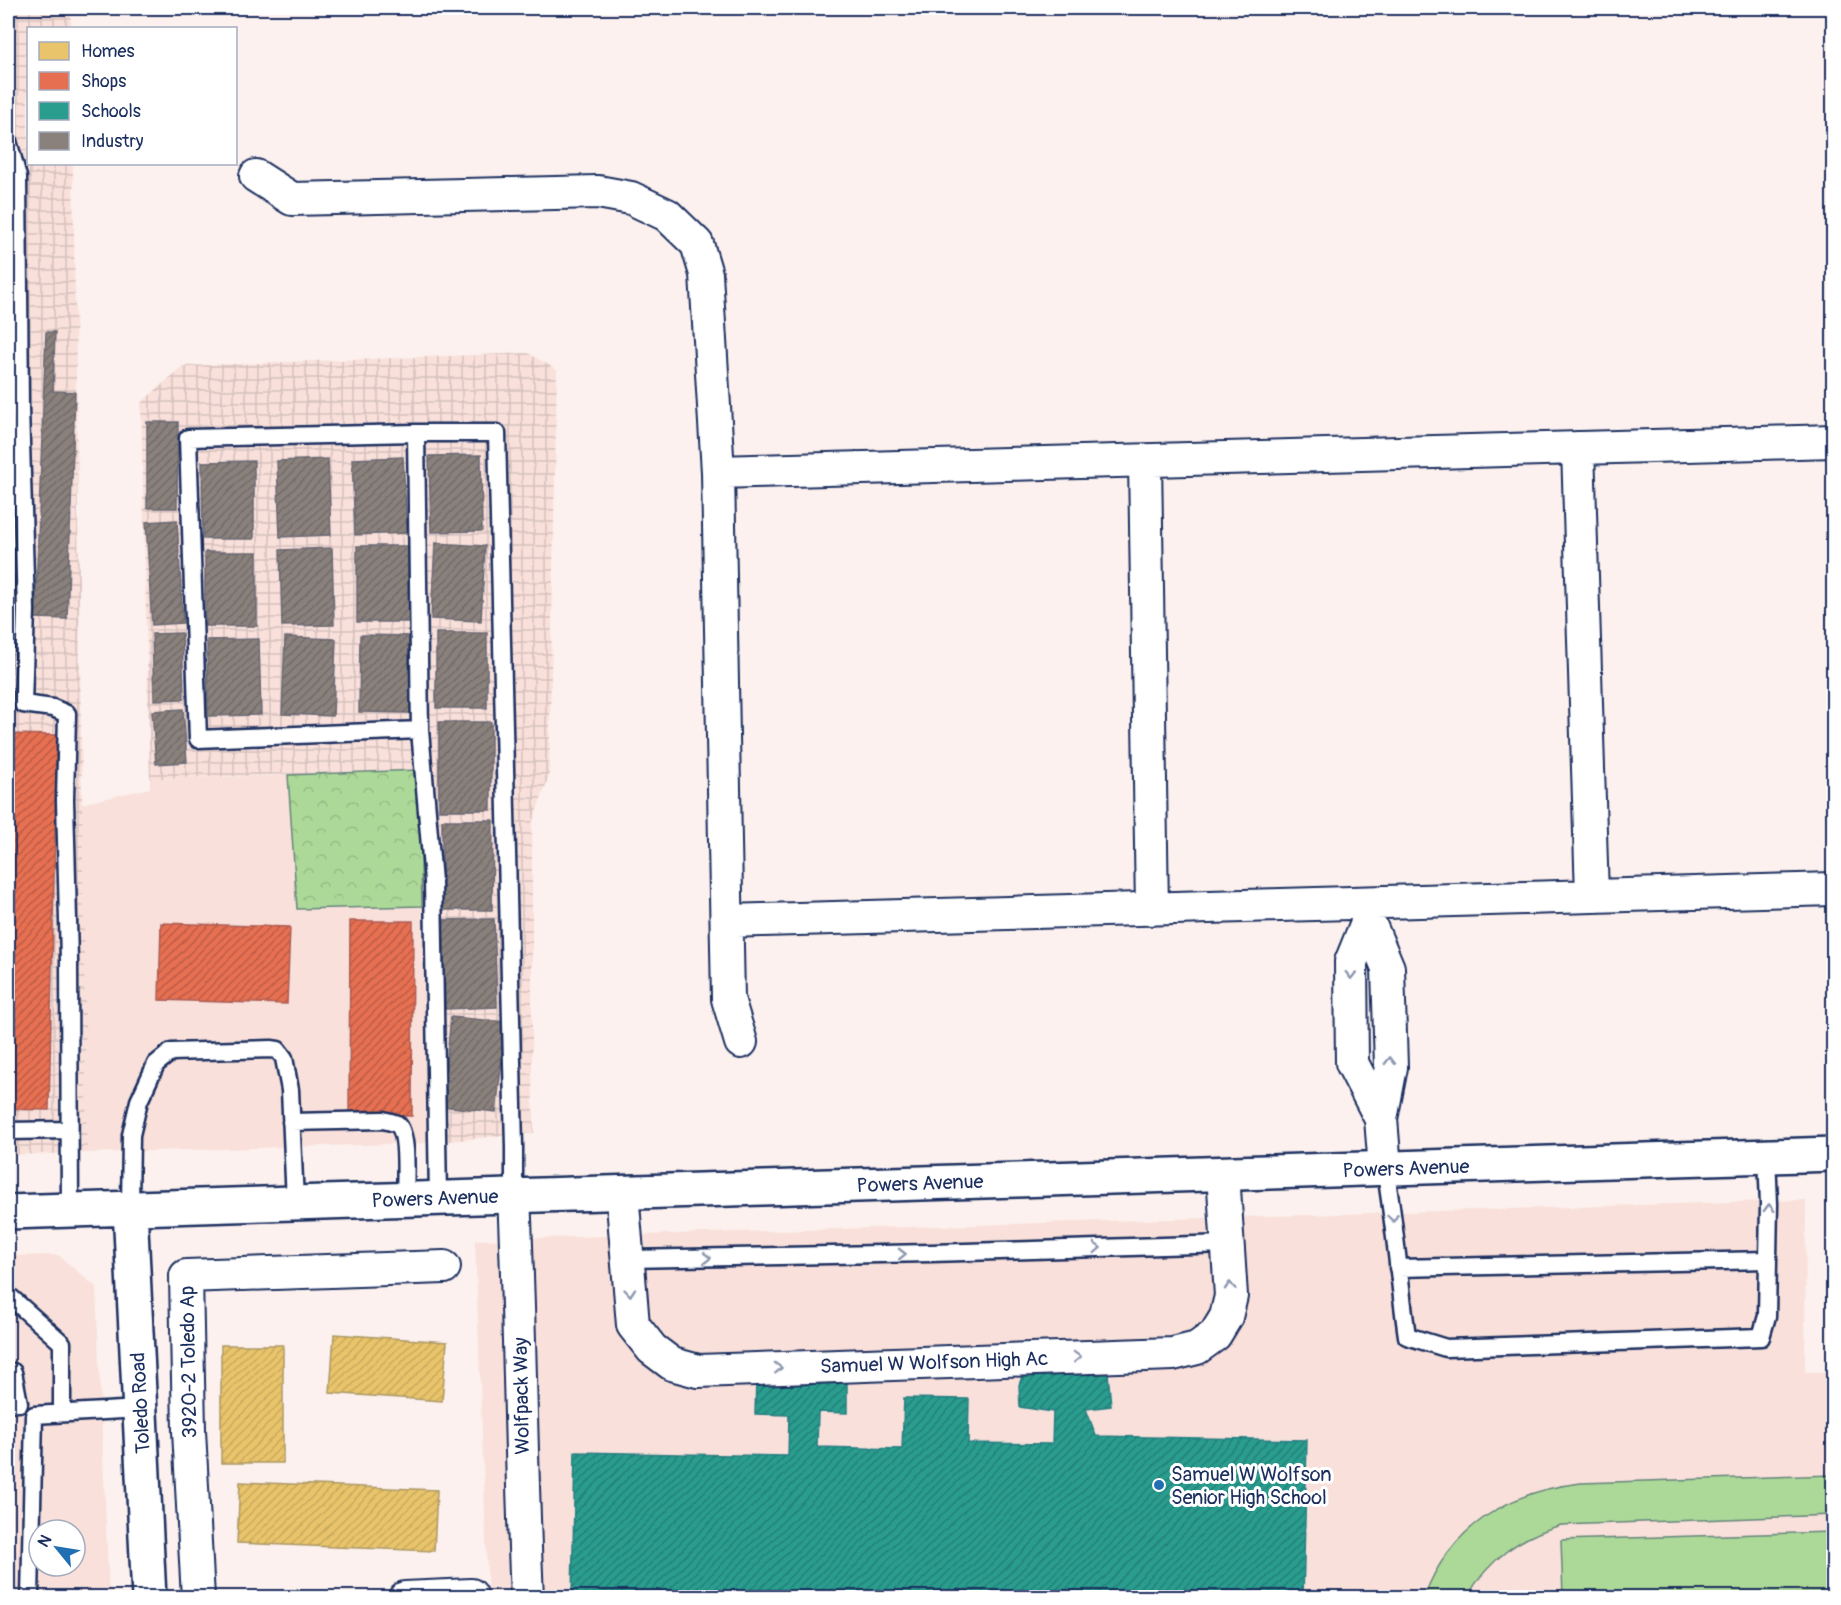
<svg xmlns="http://www.w3.org/2000/svg" width="1841" height="1605" viewBox="0 0 1841 1605" font-family="Pangolin,sans-serif">
<defs>
<pattern id="industrial-grid" width="8" height="8" patternUnits="userSpaceOnUse" patternTransform="scale(1.5)"><rect width="8" height="8" fill="#f9e0da"/><path d="M0 4h8M4 0v8" fill="none" stroke="#d5c0be"/></pattern>
<pattern id="forest-crowns" width="20" height="18" patternUnits="userSpaceOnUse" patternTransform="scale(1.5)"><rect width="20" height="18" fill="#add998"/><path d="M2 6a3 3 0 1 1 6 0M12 15a3 3 0 1 1 6 0" fill="none" stroke="#94bb85"/></pattern>
<pattern id="homes-hatch" width="6" height="6" patternUnits="userSpaceOnUse" patternTransform="scale(1.5)"><rect width="6" height="6" fill="#e9c46a"/><path d="M-1 1l2-2M0 6l6-6M5 7l2-2" fill="none" stroke="#c7a95e"/></pattern>
<pattern id="shops-hatch" width="6" height="6" patternUnits="userSpaceOnUse" patternTransform="scale(1.5)"><rect width="6" height="6" fill="#e76f51"/><path d="M-1 1l2-2M0 6l6-6M5 7l2-2" fill="none" stroke="#ba5c46"/></pattern>
<pattern id="schools-hatch" width="6" height="6" patternUnits="userSpaceOnUse" patternTransform="scale(1.5)"><rect width="6" height="6" fill="#2a9d8f"/><path d="M-1 1l2-2M0 6l6-6M5 7l2-2" fill="none" stroke="#238078"/></pattern>
<pattern id="industry-hatch" width="6" height="6" patternUnits="userSpaceOnUse" patternTransform="scale(1.5)"><rect width="6" height="6" fill="#8a817c"/><path d="M-1 1l2-2M0 6l6-6M5 7l2-2" fill="none" stroke="#706a69"/></pattern>
</defs>
<rect width="100%" height="100%" fill="#fcf1ee"/>
<filter id="ink" filterUnits="userSpaceOnUse"><feTurbulence type="fractalNoise" baseFrequency=".0167" numOctaves="2"/><feDisplacementMap in="SourceGraphic" scale="12" xChannelSelector="R" yChannelSelector="G"/><feConvolveMatrix kernelMatrix="1 2 1 2 8 2 1 2 1" color-interpolation-filters="sRGB"/></filter>
<g filter="url(#ink)">
<path fill="#f9e0da" fill-rule="evenodd" d="M288,775L297,909L422,906L428,1143L87,1153L81,804L150,788V779Z
M1806,1200L1805,1372H1833V1597H488L475,1240Z
M58,1255L96,1287L109,1597H8V1256ZM39,1530H75V1566H39Z"/>
<path fill="url(#industrial-grid)" d="M8,8H70L71,28H28V164H73L87,1153L8,1155Z
M528,353L557,370L549,776L532,824V1075L534,1133L428,1143L419,770L150,779L141,403L183,366Z"/>
<path fill="url(#forest-crowns)" stroke="#64847b" stroke-width="1.5" d="M419,770L422,906L297,909L288,775Z"/>
<path fill="#add998" stroke="#64847b" stroke-width="1.5" d="M1833,1475V1515L1561,1525C1519,1537 1489,1559 1467,1597H1424C1450,1527 1509,1491 1581,1483Z
M1833,1532V1597H1563L1561,1540Z"/>
<path fill="url(#homes-hatch)" stroke="#ab9766" stroke-width="1.5" d="M334,1334L447,1342L442,1401L330,1393Z
M221,1345H283V1463H221Z
M240,1482L437,1490L434,1551L237,1543Z"/>
<path fill="url(#shops-hatch)" stroke="#aa5c55" stroke-width="1.5" d="M8,734L57,735L49,1110L8,1109Z
M350,921H413L412,1116H349Z
M161,923L290,927L287,1004L159,1000Z"/>
<path fill="url(#schools-hatch)" stroke="#267c80" stroke-width="1.5" d="M1024,1371L1108,1373L1111,1406L1086,1409L1096,1436L1307,1440L1303,1598H572L575,1452L788,1456L789,1415L755,1414L756,1379L847,1381V1413L818,1412L817,1447L902,1449L904,1398L969,1399L968,1443L1052,1444L1053,1412L1020,1407L1019,1385Z"/>
<path fill="url(#industry-hatch)" stroke="#696873" stroke-width="1.5" d="M46,332H55L53,391L75,392L67,619L35,618Z
M147,422H178L177,508H147Z
M481,455L482,531L431,532L429,456Z
M403,457L407,533L355,535L352,459Z
M328,459L331,535L280,537L277,461Z
M254,461V539H203L202,462Z
M177,520L183,623L152,625L146,522Z
M435,543L485,546L481,621L431,619Z
M357,546H408L409,622H357Z
M332,548L334,625L282,626L280,550Z
M205,552H257V626H205Z
M8,575H15L11,673H8Z
M182,633L184,699L154,700L152,634Z
M436,633H487V708H436Z
M360,635L412,636L410,713L359,712Z
M285,637L336,639L333,716L282,714Z
M259,639L261,715L208,716L207,640Z
M183,709L187,762L156,764L152,711Z
M439,722H491V810H439Z
M442,820H493L492,910H442Z
M494,919L497,1007L445,1009L443,920Z
M451,1017L506,1022L496,1112L442,1106Z"/>
<g fill="none" stroke-linecap="round" stroke-linejoin="round">
<g stroke="#1b2f5e" stroke-width="21">
<path id="lane" d="M8,141L18,177L20,408L26,610L23,704L53,708L67,714L65,800L69,961L70,1210
M416,433H497L514,1147V1195
M420,730L416,433L188,438L198,739L420,730L433,881L438,1198
M291,1122L383,1120C387,1121 393,1122 397,1124C409,1133 405,1184 405,1199
M8,1131L69,1130
M1385,1168C1395,1224 1399,1280 1407,1336L1446,1348L1761,1337L1767,1316L1769,1204L1767,1156
M130,1208L131,1135L139,1101L156,1064L171,1052L271,1049L278,1050L284,1058L290,1090L295,1202
M628,1259L931,1253L1228,1244
M1398,1268L1768,1260
M8,1295L62,1343V1412
M8,1402L19,1403L13,1372
M30,1598L34,1415L140,1409"/>
</g>
<g stroke="#1b2f5e" stroke-width="36">
<path id="street" d="M256,176L292,199L598,192L631,198L667,215L697,244L706,274L718,472L728,999L741,1042
M1578,448L1592,896
M1145,461L1152,909
M718,472L1834,441
M1368,909V920L1351,962L1352,1063L1381,1119
M1368,920L1388,968L1391,1067L1381,1119L1385,1168
M727,921L1834,889
M622,1192L633,1325L652,1349L672,1364L698,1371L1173,1354L1197,1348L1215,1335L1226,1317L1231,1296L1223,1173
M514,1195C520,1329 521,1463 527,1598
M198,1598L189,1431L186,1276L444,1267
M405,1598L471,1595"/>
</g>
<g stroke="#1b2f5e" stroke-width="38">
<path id="secondary" d="M130,1208L149,1598
M8,1212L1834,1154"/>
</g>
<use href="#lane" stroke="#fff" stroke-width="16"/>
<use href="#street" stroke="#fff" stroke-width="32"/>
<use href="#secondary" stroke="#fff" stroke-width="33"/>
</g>
<defs><path id="oneway-chevron" d="M-2-3.5L2.5 0L-2 3.5" fill="none" stroke-width="1.6" stroke-linecap="round" stroke-linejoin="round" transform="scale(1.5)"/></defs>
<g stroke="#8d97ae">
<use href="#oneway-chevron" transform="translate(1351 975) rotate(90)"/>
<use href="#oneway-chevron" transform="translate(1390 1061) rotate(-89)"/>
<use href="#oneway-chevron" transform="translate(1769 1208) rotate(-91)"/>
<use href="#oneway-chevron" transform="translate(1393 1218) rotate(82)"/>
<use href="#oneway-chevron" transform="translate(1097 1248) rotate(-2)"/>
<use href="#oneway-chevron" transform="translate(902 1254) rotate(-1)"/>
<use href="#oneway-chevron" transform="translate(707 1258) rotate(-1)"/>
<use href="#oneway-chevron" transform="translate(1230 1286) rotate(-93)"/>
<use href="#oneway-chevron" transform="translate(630 1292) rotate(85)"/>
<use href="#oneway-chevron" transform="translate(1077 1357) rotate(-2)"/>
<use href="#oneway-chevron" transform="translate(778 1368) rotate(-2)"/>
</g>
</g>
<circle fill="#1f6fb2" stroke="#fff" stroke-width="2" cx="1159" cy="1485" r="6"/>
<g text-anchor="middle" stroke-width="6" stroke-linejoin="round" paint-order="stroke">
<g font-size="20" fill="#1b2f5e" stroke="#fff">
<text transform="translate(1406 1168) rotate(-2)" y="7">Powers Avenue</text>
<text transform="translate(920 1183) rotate(-2)" y="7">Powers Avenue</text>
<text transform="translate(435 1198) rotate(-2)" y="7">Powers Avenue</text>
<text transform="translate(188 1362) rotate(-91)" y="7">3920-2 Toledo Ap</text>
<text transform="translate(934 1362) rotate(-2)" y="7">Samuel W Wolfson High Ac</text>
<text transform="translate(521 1396) rotate(-91)" y="7">Wolfpack Way</text>
<text transform="translate(140 1403) rotate(-93)" y="7">Toledo Road</text>
</g>
<g font-size="20" fill="#1b2f5e" stroke="#fff" text-anchor="start">
<text x="1171" y="1481">Samuel W Wolfson<tspan x="1171" dy="23">Senior High School</tspan></text>
</g>
</g>
<rect width="1841" height="1605" fill="none" stroke="#fff" stroke-width="30"/>
<rect x="15" y="15" width="1811" height="1575" fill="none" stroke="#1b2f5e" stroke-width="2" filter="url(#ink)"/>
<rect x="27" y="27" width="210" height="138" fill="#ffffff" stroke="#a4acbf" stroke-width="1.5"/>
<rect x="39" y="42" width="30" height="18" fill="#e9c46a" stroke="#a4acbf" stroke-width="1.5"/>
<text x="81" y="57" font-size="18" fill="#1b2f5e">Homes</text>
<rect x="39" y="72" width="30" height="18" fill="#e76f51" stroke="#a4acbf" stroke-width="1.5"/>
<text x="81" y="87" font-size="18" fill="#1b2f5e">Shops</text>
<rect x="39" y="102" width="30" height="18" fill="#2a9d8f" stroke="#a4acbf" stroke-width="1.5"/>
<text x="81" y="117" font-size="18" fill="#1b2f5e">Schools</text>
<rect x="39" y="132" width="30" height="18" fill="#8a817c" stroke="#a4acbf" stroke-width="1.5"/>
<text x="81" y="147" font-size="18" fill="#1b2f5e">Industry</text>
<g transform="translate(57 1548) rotate(300)"><circle r="28" fill="#ffffff" stroke="#a4acbf" stroke-width="1.5"/>
<path d="M0-4.5L10 22L0 15L-10 22Z" fill="#1f6fb2"/>
<text y="-9" font-size="16" font-weight="bold" text-anchor="middle" fill="#1b2f5e">N</text>
</g>
</svg>
